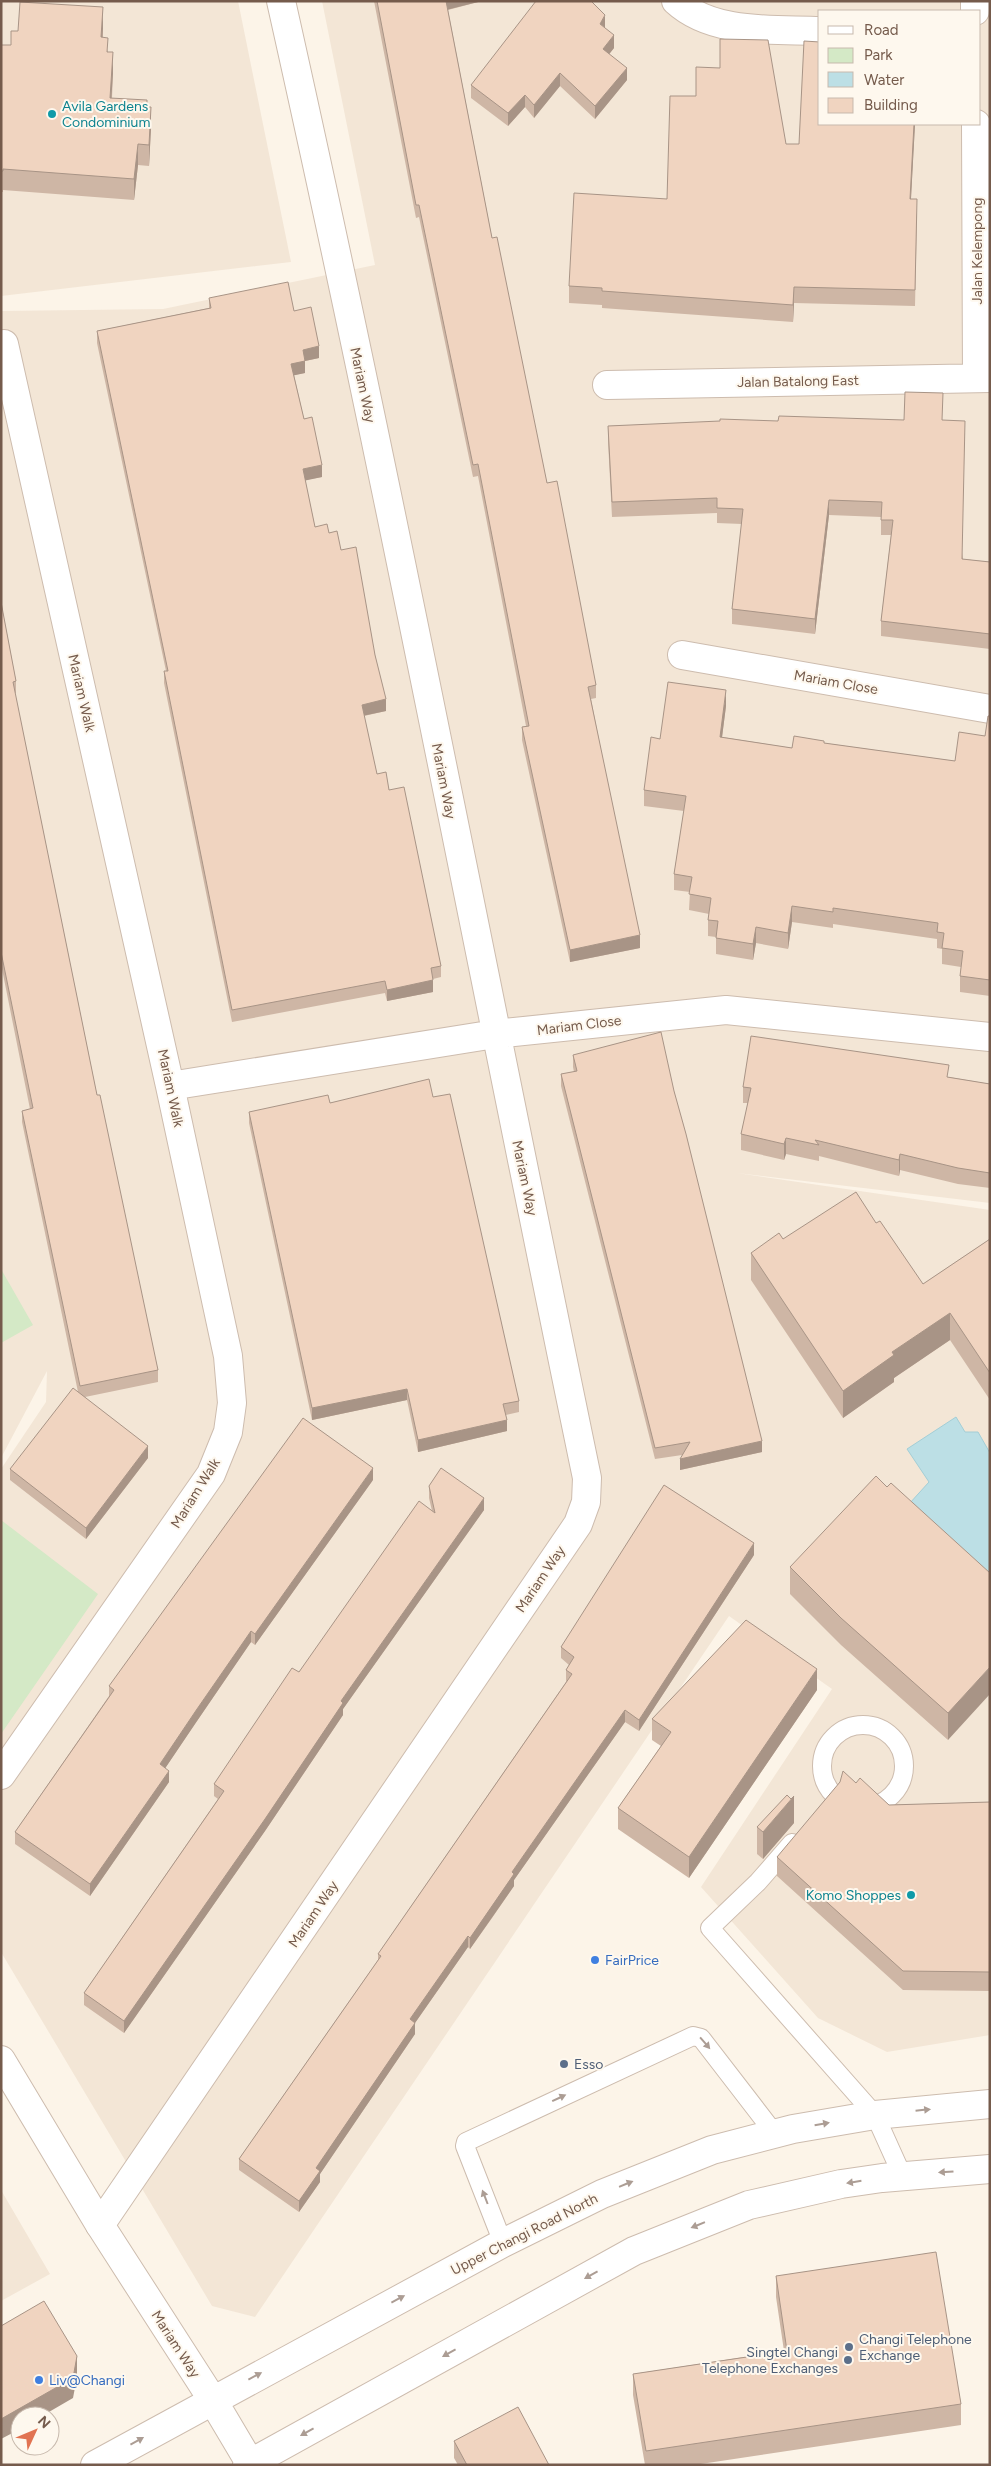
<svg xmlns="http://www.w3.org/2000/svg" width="991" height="2466" viewBox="0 0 991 2466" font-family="Figtree,sans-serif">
<rect width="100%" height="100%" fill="#fcf4e8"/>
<path fill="#f3e6d6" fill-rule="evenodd" d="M1,1H238L291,262L1,296Z
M322,1H990V1203L737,1173L990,1210V2035L887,2052L818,2018L701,1887L832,1689L729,1616L255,2317L212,2306L1,1952V1469L46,1402L47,1371L1,1458V311L163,309L375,265ZM820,11H980V124H820Z
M1,2190L50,2274L1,2301Z"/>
<path fill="#d4e9c6" d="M1,1269L33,1325L1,1343Z
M1,1520L98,1594L1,1734Z"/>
<path fill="#bcdfe5" stroke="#a3ced6" d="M956,1417L965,1432H978L990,1453V1578L909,1504L929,1482L907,1449Z"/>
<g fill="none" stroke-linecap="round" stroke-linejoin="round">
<g stroke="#cdbcae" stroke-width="20">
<path id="service" d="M822 1766a41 41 0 1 1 82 0a41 41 0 1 1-82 0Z
M792,1843L758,1882L710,1928L875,2115L902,2175
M503,2243L465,2146L466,2142L693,2036L701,2038L775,2134"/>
</g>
<g stroke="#cdbcae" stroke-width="30">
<path id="minor" d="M676,1C713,35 774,29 820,31
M975,1V11
M976,124L977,378
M607,385L990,378
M682,655L990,709
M170,1086L495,1034L726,1010L990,1037
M1,1775L211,1474L228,1432L232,1403L228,1356L170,1086L4,344
M100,2225L578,1524L586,1502L587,1478C485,986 391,492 281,1"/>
</g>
<g stroke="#cdbcae" stroke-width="30">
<path id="tertiary" d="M1,2060L100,2225L212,2399L250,2463
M95,2465L503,2243L602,2194L712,2150L793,2129L875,2115L990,2104
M247,2465L634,2251L749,2205L841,2184L882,2178L990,2169"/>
</g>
<use href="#service" stroke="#fff" stroke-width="18"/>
<use href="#minor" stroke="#fff" stroke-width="28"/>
<use href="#tertiary" stroke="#fff" stroke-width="28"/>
</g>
<path fill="#ceb6a5" d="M374,1H482L448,10L492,238L547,483L596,685V698L591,699L640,948L570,962L522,740V727L526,726L478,476L473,477L419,217L416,218Z
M103,28V37L108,52L113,73L112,98L147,107L151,128L149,166L138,165L134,200L3,190V192H1V45H11L18,31Z
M605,28L614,48L609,54L627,80L595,119L560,86L534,118L525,107L508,126L471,98V85Z
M820,124H915L911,199L917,216L915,306L794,303L793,322L602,308V305L569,303V286L667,199L786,144H799Z
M209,298L294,311L319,358L305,361V373L294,375L304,419L322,477L305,480L315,527L329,533L341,550L375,655L386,711L364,716L377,774L389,790L441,966V977L433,979V992L387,1001L385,993L232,1022L164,683V671H166L97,343V331L209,308Z
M942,420L963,559L990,562V649L881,636V621L891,535H881V517L829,515L815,634L732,624V609L742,524L717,523V513L612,517L608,441V426L778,421Z
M1,602L16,681V693H15L97,1095L158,1370V1382L85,1397L148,1458L86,1539L10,1480V1469L78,1392L22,1122V1111L30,1109L1,964Z
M726,706L722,737L792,748L824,743L955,761L985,736L990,716V996L960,992V976L961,967L942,964V949L937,948V939L833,924V928L792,922L788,949L756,943L753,960L716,954V937L708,936V920L709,914L689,910L690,892L674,890V874L684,811L644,806V790L660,739Z
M573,1055L674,1091L762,1452L680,1470L682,1455L655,1459L561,1086V1074L574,1072L573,1067Z
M949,1077L990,1084V1188L958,1184L900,1170L899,1176L819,1156V1161L786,1154L784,1160L741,1150V1134L748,1103H743V1087Z
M433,1097L519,1401V1412L506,1415L507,1431L418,1452L407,1400L312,1420L249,1123V1112L330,1103Z
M876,1223L923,1284L990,1239V1400L950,1340L894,1378V1382L843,1418L751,1280V1253L783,1239Z
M373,1480L255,1645L251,1642L197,1721L165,1768L169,1782L90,1896L15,1844V1832L109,1696V1686Z
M429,1486L484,1510L343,1709V1715L265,1831L124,2033L84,2005V1993L218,1799L214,1796V1784L299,1672L432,1511L429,1498Z
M887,1487L990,1573L948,1740L841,1645L790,1594V1567Z
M754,1555L639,1731L625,1722L514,1880V1886L492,1918L470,1949L468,1947L415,2023V2034L320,2174V2182L299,2212L239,2170V2159L378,1960V1954L566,1682V1670L569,1665L561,1658V1647Z
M817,1690L689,1878L618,1829V1808L661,1746L652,1740V1719Z
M856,1783L889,1805L990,1802V1991L903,1990L777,1876V1857Z
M794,1823L763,1859L757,1854V1827Z
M776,2276L961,2404V2425L694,2465H645L633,2395V2374L784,2351L776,2297Z
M454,2441L549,2465H458L454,2458Z"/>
<path fill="#a89486" d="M446,1H482L446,10Z
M103,7V28L101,57V37Z
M605,15V28L600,24Z
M614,35V48L603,62V49Z
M113,52V73L110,119V98Z
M627,68V80L595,119V106Z
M560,73V86L534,118V105Z
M525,95V107L508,126V113Z
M151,107V128L149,166V145Z
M914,124H915L910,216V199Z
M138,144V165L134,200V179Z
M794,287V303L793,322V305Z
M319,346V358L305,361V373L291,376V364L303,350Z
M322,465V477L303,481V469Z
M829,500V515L815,634V619Z
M726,690V706L720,753V737Z
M386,699V711L362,716V705Z
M792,906V922L788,949V933Z
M756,927V943L753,960V944Z
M640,935V948L570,962V950Z
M433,980V992L387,1001V990Z
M786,1138V1154L784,1160V1144Z
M900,1154V1170L899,1176V1160Z
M950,1313V1340L894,1378V1382L843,1418V1391L892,1352Z
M407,1389V1400L312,1420V1408Z
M507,1420V1431L418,1452V1440Z
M762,1441V1452L680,1470V1459Z
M148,1446V1458L86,1539V1528Z
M373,1468V1480L255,1645V1634Z
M484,1498V1510L343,1709V1715L265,1831L124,2033V2021L341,1701Z
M754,1543V1555L639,1731V1720Z
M251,1631V1642L197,1721L160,1776V1764L197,1709Z
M990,1667V1694L948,1740V1713Z
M817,1669V1690L689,1878V1857Z
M625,1710V1722L514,1880V1886L470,1949V1938L512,1872Z
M169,1771V1782L90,1896V1884Z
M794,1796V1823L763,1859V1832Z
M468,1936V1947L415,2023V2034L320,2174V2182L299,2212V2201L316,2168L410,2019Z
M77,2356V2377L73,2398L42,2416H20V2429L1,2439V2419Z"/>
<path fill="#f0d4c0" stroke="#a89486" d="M377,1H446L492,238L497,237L547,483L557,481L596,685L588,687L640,935L570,950L522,727L529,726L478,464L473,465L419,205H416Z
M536,1H591L605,15L600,24L614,35L603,49L627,68L595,106L560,73L534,105L525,95L508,113L471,85Z
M20,2L103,7L101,37L108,38L107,52H113L110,98L147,100V107H151L149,145L138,144L134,179L3,169V171H1V45H11V31H18Z
M720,39L768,40L786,144H799L804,41L820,42V124H914L910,199H917L915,290L794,287L793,305L602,291V288L569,286L574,193L667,199L670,96H696V67L720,68Z
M288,282L294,311L311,307L319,346L303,350L305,361L291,364L304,419L312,417L322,465L303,469L315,527L327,524L329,533L337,531L341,550L356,547L375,655L386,699L362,705L377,774L386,772L389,790L404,787L441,966L431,968L433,980L387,990L385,981L232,1010L164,671H168L97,331L211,308L209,298Z
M905,392L943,393L942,420L965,421L962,559L990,562V634L881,621L893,520H881L882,502L829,500L815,619L732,609L743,509L717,508V498L612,502L608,426L720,421V419L778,421L779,416L904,420Z
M1,602L16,681L13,682L97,1095H100L158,1370L80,1386L22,1111L33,1108L1,952Z
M668,682L726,690L720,737L792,748L794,736L824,741V743L955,761L959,732L985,736L988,716H990V980L960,976L963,951L942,948L944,933L937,932L938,923L833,908V912L792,906L788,933L756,927L753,944L716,938L718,921L708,920L711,898L689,894L692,877L674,874L686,796L644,790L651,737L660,739Z
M661,1032L674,1091L686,1134L762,1441L680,1459L690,1442L655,1448L561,1074L577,1071L573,1055Z
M751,1036L949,1065L947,1077L990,1084V1173L958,1168L900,1154L899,1160L815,1140L819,1145L786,1138L784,1144L741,1134L751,1088L743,1087Z
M429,1079L433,1097L450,1094L519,1401L503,1404L507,1420L418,1440L407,1389L312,1408L249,1112L328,1095L330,1103Z
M856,1192L876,1223L880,1221L923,1284L990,1239V1373L950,1313L892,1352L894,1355L843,1391L751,1253L779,1233L783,1239Z
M73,1388L148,1446L86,1528L10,1469Z
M303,1418L373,1468L255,1634L251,1631L197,1709L160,1764L169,1771L90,1884L15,1832L114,1690L109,1686Z
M441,1468L484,1498L341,1701L343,1703L265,1819L124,2021L84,1993L224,1791L214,1784L292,1668L299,1672L419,1501L435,1513L429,1486Z
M876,1476L887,1487L891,1483L990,1573V1667L948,1713L841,1618L790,1567Z
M664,1485L754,1543L639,1720L625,1710L512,1872L514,1874L470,1938L468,1936L410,2019L415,2023L316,2168L320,2171L299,2201L239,2159L381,1956L378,1954L572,1674L566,1670L574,1657L561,1647Z
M746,1620L817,1669L689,1857L618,1808L671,1732L652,1719Z
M843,1771L856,1783L860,1778L889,1805L990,1802V1972L903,1971L777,1857L840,1782Z
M787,1795L791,1799L794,1796L763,1832L757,1827Z
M936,2252L961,2404L646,2451L633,2374L787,2351L776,2276Z
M44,2301L77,2356L73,2378L1,2419V2326Z
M518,2407L549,2465H467L454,2441Z"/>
<defs><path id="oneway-solid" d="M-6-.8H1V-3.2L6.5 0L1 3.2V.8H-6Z" transform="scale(1.25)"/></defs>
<g fill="#ac9d94">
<use href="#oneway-solid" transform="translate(705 2043) rotate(49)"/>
<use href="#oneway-solid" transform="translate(559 2098) rotate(-25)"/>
<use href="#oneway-solid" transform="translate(923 2110) rotate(-6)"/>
<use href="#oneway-solid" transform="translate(822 2124) rotate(-10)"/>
<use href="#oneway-solid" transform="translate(946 2172) rotate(176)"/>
<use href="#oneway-solid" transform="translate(854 2182) rotate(171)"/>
<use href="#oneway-solid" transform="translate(626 2184) rotate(-22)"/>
<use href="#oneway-solid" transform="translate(485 2197) rotate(-111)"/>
<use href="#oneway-solid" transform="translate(698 2225) rotate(158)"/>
<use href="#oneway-solid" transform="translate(591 2275) rotate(151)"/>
<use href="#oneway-solid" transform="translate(398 2299) rotate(-28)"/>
<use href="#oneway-solid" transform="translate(449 2353) rotate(151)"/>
<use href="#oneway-solid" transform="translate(255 2376) rotate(-28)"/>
<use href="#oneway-solid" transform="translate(307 2432) rotate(151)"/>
<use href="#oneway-solid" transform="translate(137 2441) rotate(-29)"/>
</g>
<g fill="#0f9aa8" stroke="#fef8ee" stroke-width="2">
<circle cx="52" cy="114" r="5"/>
<circle cx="911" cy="1895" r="5"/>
</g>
<g fill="#3f7fe0" stroke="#fef8ee" stroke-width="2">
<circle cx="595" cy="1960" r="5"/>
<circle cx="39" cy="2380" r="5"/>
</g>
<g fill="#5c6f8a" stroke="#fef8ee" stroke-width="2">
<circle cx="564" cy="2064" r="5"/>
<circle cx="849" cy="2347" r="5"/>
<circle cx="848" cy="2360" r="5"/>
</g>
<g text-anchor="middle" stroke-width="4" stroke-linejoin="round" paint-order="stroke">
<g font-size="14" fill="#0d838f" stroke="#fef8ee" text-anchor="start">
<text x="62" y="111">Avila Gardens<tspan x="62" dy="16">Condominium</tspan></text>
<text x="901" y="1900" text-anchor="end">Komo Shoppes</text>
</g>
<g font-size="14" fill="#755b4c" stroke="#fef8ee">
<text transform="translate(977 251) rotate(-90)" y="5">Jalan Kelempong</text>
<text transform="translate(798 381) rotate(-1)" y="5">Jalan Batalong East</text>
<text transform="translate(363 385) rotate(78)" y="5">Mariam Way</text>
<text transform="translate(836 682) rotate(10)" y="5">Mariam Close</text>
<text transform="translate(82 693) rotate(77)" y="5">Mariam Walk</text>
<text transform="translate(444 781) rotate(79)" y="5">Mariam Way</text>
<text transform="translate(579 1025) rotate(-7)" y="5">Mariam Close</text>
<text transform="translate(171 1088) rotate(78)" y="5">Mariam Walk</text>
<text transform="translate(525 1178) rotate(78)" y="5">Mariam Way</text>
<text transform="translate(195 1493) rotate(-58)" y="5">Mariam Walk</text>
<text transform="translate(540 1579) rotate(-56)" y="5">Mariam Way</text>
<text transform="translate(313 1914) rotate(-56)" y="5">Mariam Way</text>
<text transform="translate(524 2234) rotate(-27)" y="5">Upper Changi Road North</text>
<text transform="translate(176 2344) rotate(57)" y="5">Mariam Way</text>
</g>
<g font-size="14" fill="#366cbe" stroke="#fef8ee" text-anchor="start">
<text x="605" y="1965">FairPrice</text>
<text x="49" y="2385">Liv@Changi</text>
</g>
<g font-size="14" fill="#4e5e75" stroke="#fef8ee" text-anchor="start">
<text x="574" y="2069">Esso</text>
<text x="859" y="2344">Changi Telephone<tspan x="859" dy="16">Exchange</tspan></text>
<text x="838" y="2357" text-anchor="end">Singtel Changi<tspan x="838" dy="16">Telephone Exchanges</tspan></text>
</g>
</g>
<rect width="991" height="2466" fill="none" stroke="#755b4c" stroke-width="5"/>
<rect x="818" y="10" width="162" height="115" fill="#fef8ee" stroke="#c7b9ad"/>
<rect x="828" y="26" width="25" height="8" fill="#ffffff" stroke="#c7b9ad"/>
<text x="864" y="35" font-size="15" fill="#755b4c">Road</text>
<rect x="828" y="48" width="25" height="15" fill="#d4e9c6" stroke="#c7b9ad"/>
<text x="864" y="60" font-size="15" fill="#755b4c">Park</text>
<rect x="828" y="72" width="25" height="15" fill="#bcdfe5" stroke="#c7b9ad"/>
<text x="864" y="85" font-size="15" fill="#755b4c">Water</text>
<rect x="828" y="98" width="25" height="15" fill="#f0d4c0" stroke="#c7b9ad"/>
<text x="864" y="110" font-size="15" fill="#755b4c">Building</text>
<g transform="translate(35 2431) rotate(46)"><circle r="24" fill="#fef8ee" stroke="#c7b9ad"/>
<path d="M0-4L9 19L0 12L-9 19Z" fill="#e17351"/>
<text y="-8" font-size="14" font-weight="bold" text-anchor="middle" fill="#755b4c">N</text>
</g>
</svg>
